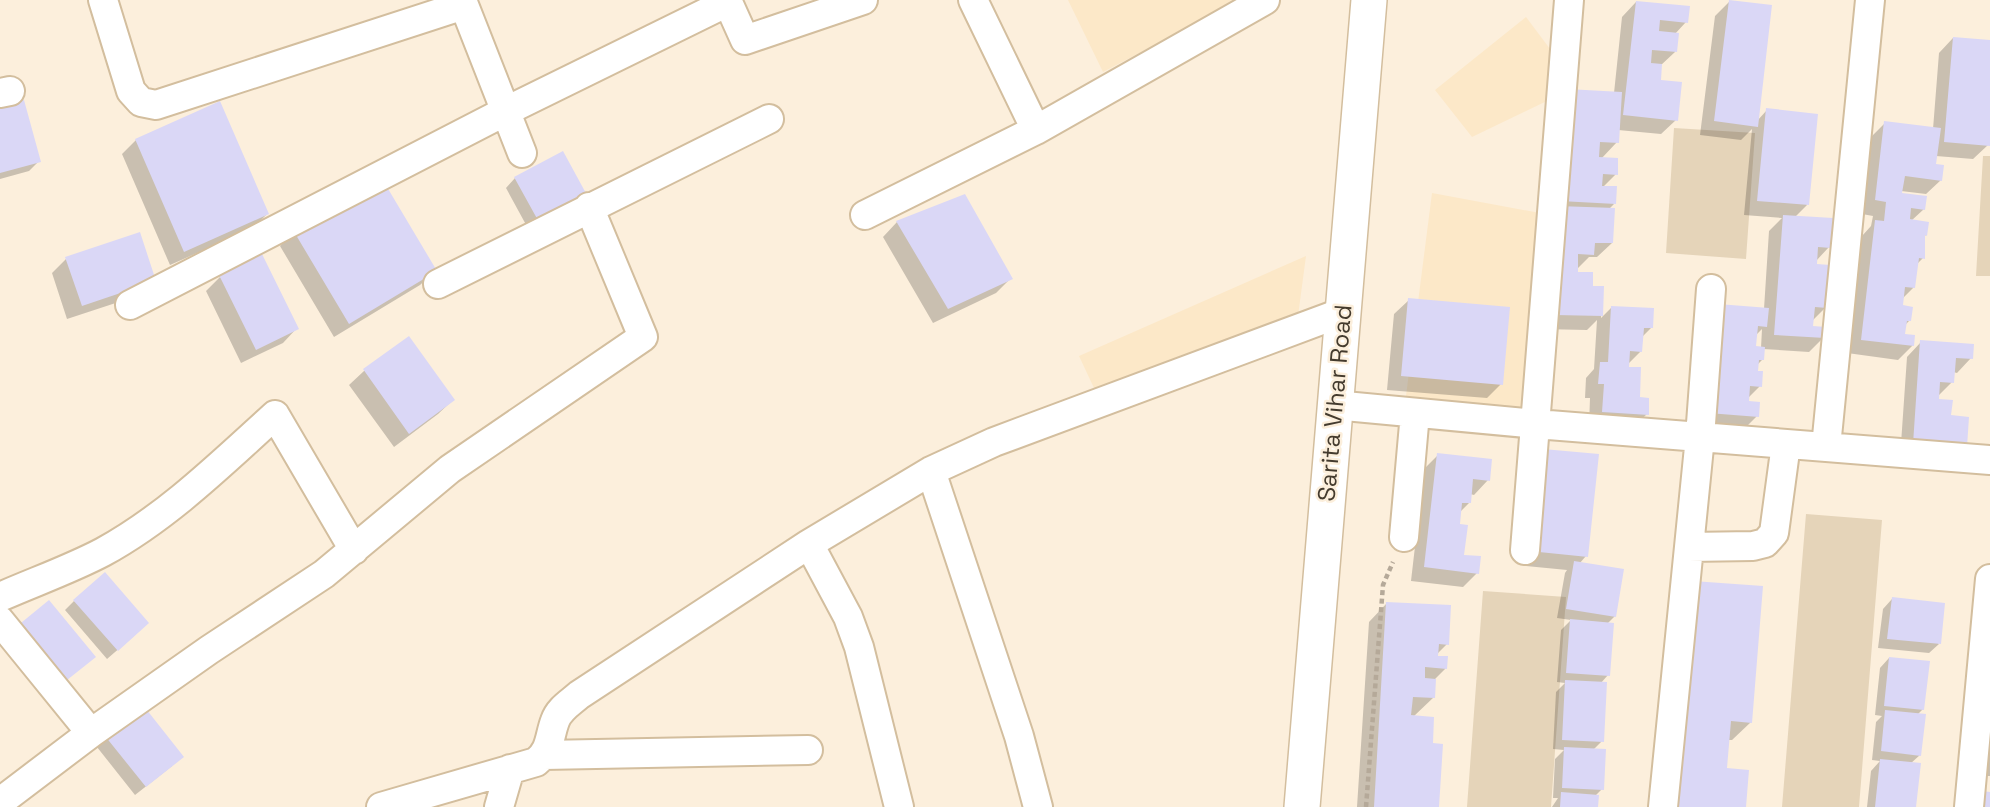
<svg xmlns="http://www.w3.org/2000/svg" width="1990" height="807" viewBox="0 0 1990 807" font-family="'Space Grotesk',sans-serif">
<rect width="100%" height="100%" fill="#fcefdc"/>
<path fill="#fce8c8" d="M1068,0H1241L1103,72Z
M1526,17L1556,57L1551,99L1472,137L1435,90Z
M1432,193L1540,213L1527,408L1406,396Z
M1306,256L1298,316L1094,388L1079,356Z"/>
<path fill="#e5d4b9" d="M1674,128L1755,133L1746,259L1666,253Z
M1983,156H1990V276H1976Z
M1806,514L1882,520L1859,807H1782Z
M1483,591L1566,597L1551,807H1467Z"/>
<path fill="#0003" fill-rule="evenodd" d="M1636,2L1686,22L1674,35L1675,52L1660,66L1659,81L1676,120L1661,134L1618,130L1617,142L1601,159L1616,174L1603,187L1614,204L1608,210L1612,243L1597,257H1589L1578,268L1576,273L1591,287L1602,288L1601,318L1611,308L1651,328L1641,338V351L1628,364L1638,399L1647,414L1632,428L1589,426L1590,398H1585L1586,378L1594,369L1597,320L1587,330L1541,329L1544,223L1614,93L1622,17Z
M1729,2L1757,121L1767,110L1807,205L1795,217L1829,247L1816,261L1826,307L1812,321L1811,328L1823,338L1809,352L1763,349L1762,360L1757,365L1760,386L1747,399L1757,416L1743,430L1695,426L1764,309L1769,231L1782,218L1744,215L1752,129L1741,140L1700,135L1715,16ZM1762,329L1761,348H1754L1755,336Z
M1953,38L1990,41L1988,145L1973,159L1936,156L1934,166L1941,180L1926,194L1901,191L1900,195L1924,209L1911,221L1926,235L1923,237V258L1916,265L1914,287L1902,299L1901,307L1910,320L1904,326L1903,335L1913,345L1898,360L1847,353L1862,236L1871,226L1873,216L1862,214L1871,137L1885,123L1933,129L1939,53Z
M0,108L39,161L29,171L0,179Z
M136,140L267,214L253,228L170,265L122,154Z
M515,178L586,197L530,232L506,188Z
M897,222L1011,278L996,293L933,323L883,237Z
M294,231L435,271L420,285L334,337L280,246Z
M66,259L140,295L67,319L52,273Z
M220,277L297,328L283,343L241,363L206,291Z
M1409,300L1501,384L1487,398L1387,390L1394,314Z
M408,338L453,400L438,414L394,447L349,385L364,371Z
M1921,342L1971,358L1957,373L1953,372L1952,382L1938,396L1937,401L1951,402L1900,458L1907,357Z
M1438,455L1488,480L1474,495L1470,494L1469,503L1459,513L1458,525L1462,556L1477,573L1463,587L1411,581L1424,469Z
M1529,465L1586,556L1579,564L1615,616L1607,624L1608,675L1600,684L1602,741L1593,750L1602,789L1595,796L1596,807H1552L1558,798H1553L1555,759L1564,750L1553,749L1556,692L1565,683L1557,682L1561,630L1571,620L1557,618L1565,573L1567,570L1526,566L1531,516Z
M1892,599L1939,644L1929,653L1878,648L1883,609Z
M74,601L137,633L107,659L65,610Z
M1675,601L1751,722L1732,740H1727L1725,770L1744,807H1659Z
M1387,603L1447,644L1436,655V658L1446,668L1435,679L1434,697L1413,717L1431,745L1437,807H1357L1369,622Z
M1889,658L1923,709L1917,715L1920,755L1910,764L1914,807H1867L1871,771L1880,761L1872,760L1876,722L1882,716L1875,715L1880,668Z
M1990,727V776H1986Z
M102,732L172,766L135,795L93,742Z"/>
<path fill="#dad7f6" d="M1729,0L1772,5L1758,127L1714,121Z
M1636,1L1690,6L1688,23L1660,20L1659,31L1679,33L1677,52L1652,50L1651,63L1662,64L1661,80L1682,82L1678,121L1623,115Z
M1953,37L1990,40V146L1944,142Z
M1567,89L1622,92L1619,143L1600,142L1599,157L1618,158V175L1603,174L1602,186H1617L1616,204L1560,201Z
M24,100L41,162L0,173V106Z
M220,101L269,214L184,252L135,139Z
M1766,108L1818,114L1809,205L1757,201Z
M1884,121L1941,128L1936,164L1944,165L1942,181L1905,176L1902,193L1927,196L1925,210L1911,208L1910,219L1929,222L1927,236L1925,235V259L1919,258L1915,288L1905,287L1903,305L1913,307L1911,321H1907L1905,334L1915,335L1914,346L1861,340L1875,220L1884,221L1886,202L1875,200Z
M563,151L588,197L540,224L514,177Z
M381,177L437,271L349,324L293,230Z
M965,194L1013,279L948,309L896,221Z
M1558,206L1615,208L1613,243H1595L1594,255L1578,254V272H1593V286H1604L1603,316L1555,315Z
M1783,215L1833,218L1831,248L1818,247L1817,264L1830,265L1827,308L1815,307L1813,326L1826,327L1825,338L1774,335Z
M140,232L156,281L82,306L65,257Z
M262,254L299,329L256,350L219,275Z
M1408,298L1510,307L1503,385L1401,376Z
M1718,304L1769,308L1767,327L1758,326L1756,346L1765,347L1764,360H1759L1758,371H1763L1762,387L1750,386L1749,401L1760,402L1759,417L1708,413Z
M1611,306L1654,308L1653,328H1644L1642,352L1630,351L1629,367H1641L1640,397L1649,398V415L1602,412L1604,384H1598L1600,362H1608Z
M409,336L455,400L409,434L363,369Z
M1920,340L1974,344L1973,359L1956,358L1954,383L1940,382L1939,399L1953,400L1951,415L1969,417L1967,447L1913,444Z
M1543,449L1599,454L1588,557L1539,552L1544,502H1538Z
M1437,453L1492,459L1490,481L1473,479L1471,503H1462L1460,524L1468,525L1464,555L1481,556L1479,574L1424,567Z
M1574,561L1624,569L1616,617L1566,609Z
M105,572L149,623L118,651L73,600Z
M1693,581L1763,586L1752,723L1731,721L1727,768L1749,770L1746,807H1675Z
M1892,597L1945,603L1941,644L1887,639Z
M49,600L96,657L62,684L16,627Z
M1386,602L1451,605L1449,645L1439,644L1438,656H1448L1447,669L1425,667V678L1436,679L1435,698L1413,697L1411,715L1434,717L1433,743L1443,744L1439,807H1374Z
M1570,619L1614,623L1610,676L1566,673Z
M1889,657L1930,661L1924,710L1884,706Z
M1565,680L1607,682L1604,742L1562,740Z
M139,700L184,757L146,787L101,731Z
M1885,710L1926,714L1921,756L1881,751Z
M1564,747L1606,749L1604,790L1562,788Z
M1880,759L1921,763L1916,807H1875Z
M1983,791L1990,792V807H1981Z
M1561,792L1599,795L1598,807H1560Z"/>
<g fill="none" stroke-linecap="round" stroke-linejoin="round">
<g stroke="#d3be9e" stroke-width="32">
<path id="minor" d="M103,0L131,91L141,102L156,105L464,5
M462,0L522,153
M727,0L745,40L863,0
M973,0L1036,130
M0,93L10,91
M865,215L1036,130L1265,0
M438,284L769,119
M130,305L506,111L728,2
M1334,405L1536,424L1990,460
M1826,447L1870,0
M931,471L1019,736L1038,807
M1404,537L1415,413
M809,544L848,617L859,647L899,807
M1689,547L1753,546L1765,543L1774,533L1786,444
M1525,550L1569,0
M0,597C34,582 71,569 103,552C167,517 221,464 275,415L354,550
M0,621L91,733
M544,755L808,750
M0,802L91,733L209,650L324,574L450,469L643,337L589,207
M381,807L536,762C551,750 549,737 555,721C559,709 570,703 579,695L809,544L931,471L994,442L1343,312
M499,807L510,769
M1663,807L1700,437L1711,289
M1969,807L1990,579"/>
</g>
<g stroke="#d3be9e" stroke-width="38">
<path id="tertiary" d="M1302,807L1369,0"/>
</g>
<path stroke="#b5a999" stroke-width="4.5" stroke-dasharray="5 3.5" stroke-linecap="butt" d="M1366,807L1383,585L1393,562"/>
<use href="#minor" stroke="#fff" stroke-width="28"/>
<use href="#tertiary" stroke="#fff" stroke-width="35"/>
</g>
<g text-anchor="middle" stroke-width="5" stroke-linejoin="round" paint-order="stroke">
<g font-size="24" fill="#443b2e" stroke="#fcefdc">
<text transform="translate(1335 403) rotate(-85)" y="8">Sarita Vihar Road</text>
</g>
</g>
</svg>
